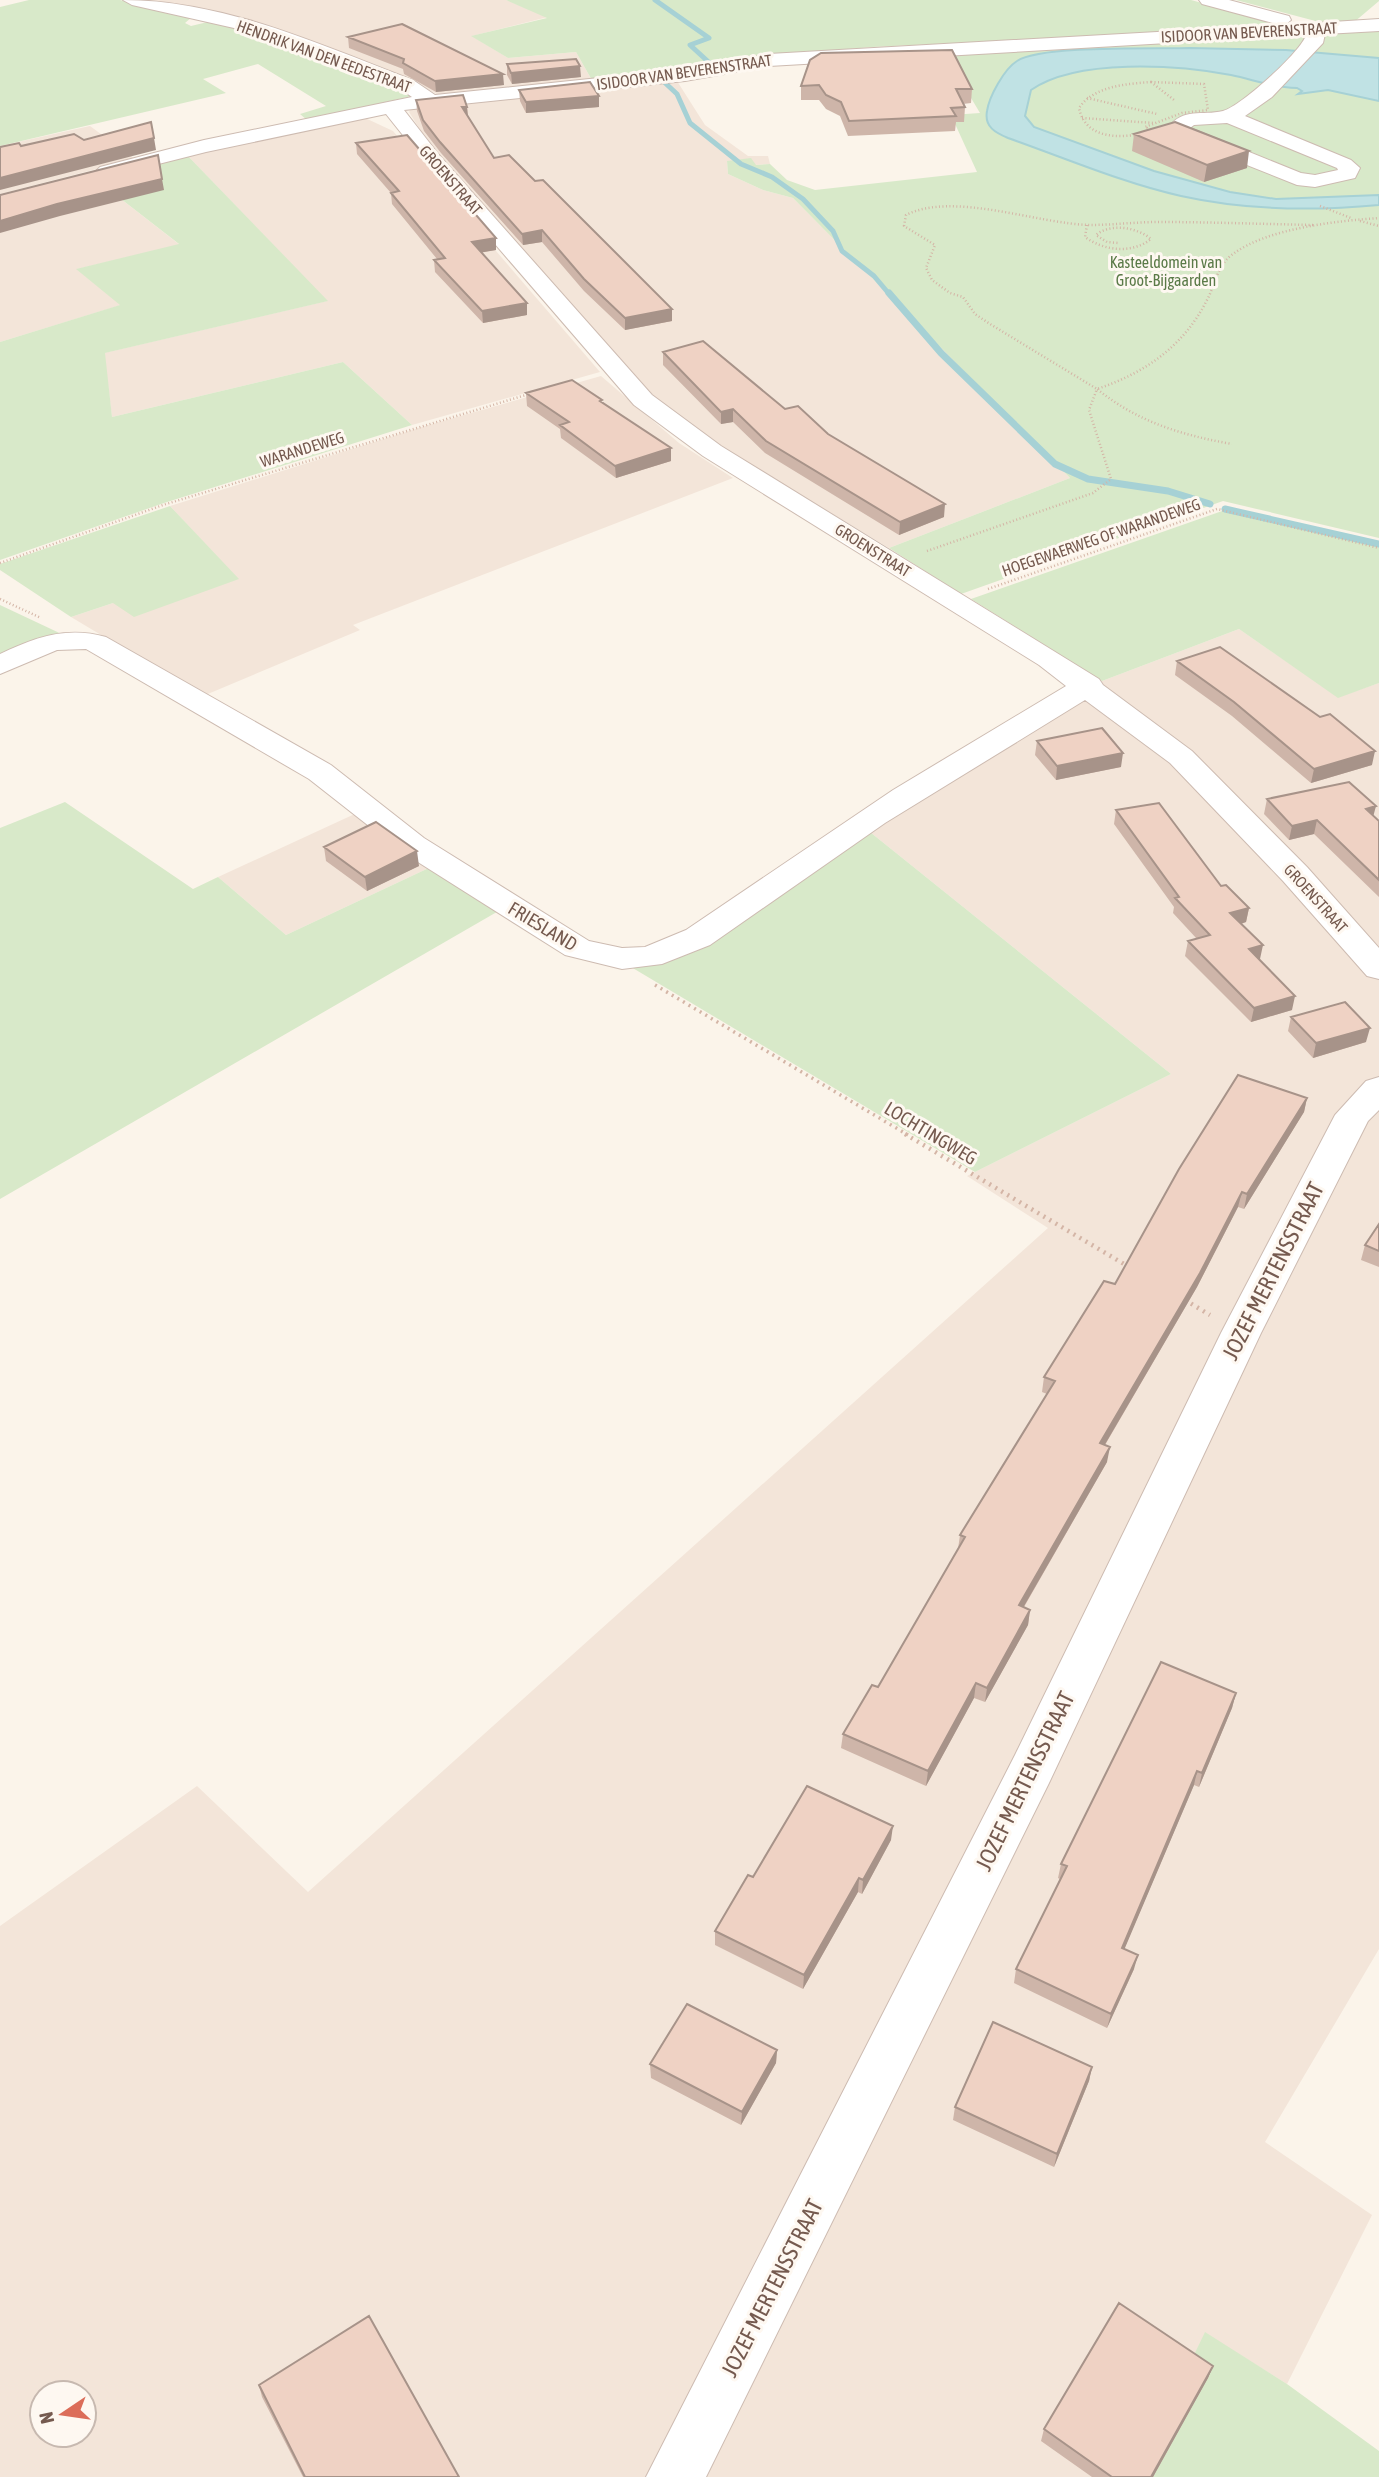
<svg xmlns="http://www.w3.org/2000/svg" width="1379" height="2477" viewBox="0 0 1379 2477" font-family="'Asap Condensed',sans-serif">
<rect width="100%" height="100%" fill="#fbf4ea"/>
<path fill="#f3e5d9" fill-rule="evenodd" d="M142,0H506L548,17L472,36L508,58L576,52L593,82L437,94L419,85Z
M677,81L705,125L748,156H768L770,164L755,165L727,161L728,174L763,190L793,198L1070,478L889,548L709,440L654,396L431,147L409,112L411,108Z
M363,117L393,131L600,372L412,425L343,362L112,417L104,353L327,301L186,154Z
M90,126L135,159L0,194V146Z
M94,178L180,245L77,269L121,305L0,342V201Z
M601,376L679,443L733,478L353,625L360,630L203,696L71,617L113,603L238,579L170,506L422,427Z
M1239,629L1338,697L1379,683V1949L1265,2142L1372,2215L1287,2384L1205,2333L1135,2477H0V1926L197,1786L308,1892L1048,1228L967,1176L1171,1074L865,828L1102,681ZM42,2393H84V2435H42Z
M359,812L433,866L286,935L218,877Z"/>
<path fill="#d8e9c9" d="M29,0H120L192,17L185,23L191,26L216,20L397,83L412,96L307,120L300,114L326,106L258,64L203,79L226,93L0,146V7Z
M506,0H1191L1289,27L872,47L775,55L696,69L593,82L576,52L508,58L471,36L547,18Z
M1236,0H1379V1L1353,23H1323Z
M1379,29V538L1223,501L961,594L889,548L1070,478L793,198L763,190L728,174L727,161L751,158L756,165L770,164L787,180L815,190L977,172L951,115L980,113L943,51Z
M186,154L328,301L105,353L112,417L343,362L412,425L164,503L0,560V342L120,305L76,269L179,244L94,178Z
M170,506L239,579L134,617L113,603L71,617L0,570V564Z
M1225,510L1379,545V683L1338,698L1239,629L1102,681L971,599Z
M0,605L68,637L0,660Z
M65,802L193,889L218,877L286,935L433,866L502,909L0,1199V828Z
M865,828L1171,1074L975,1172L626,964L649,961Z
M1205,2332L1287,2384L1379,2451V2477H1135Z"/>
<path fill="#c0e2e4" stroke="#a6d1d5" stroke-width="2" d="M1190,48L1286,50L1379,58V101L1328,90L1298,94L1302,91L1297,88C1270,87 1255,80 1231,75C1177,65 1077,58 1031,90L1025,116L1034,127L1154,171L1230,192L1276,199L1379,195V205C1315,211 1244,210 1181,196C1123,183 1065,158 1008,138C996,133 984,127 987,111C989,97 1004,69 1017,61C1041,45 1155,49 1190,48Z"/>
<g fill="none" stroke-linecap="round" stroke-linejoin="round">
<path stroke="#a6d1d5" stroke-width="5" d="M655,0L709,38L690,45L714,67L708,68
M662,80L677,94L690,123L741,164L772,177L803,199L833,231L842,251L874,276L890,295"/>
<path stroke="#a6d1d5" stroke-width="7" d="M889,293L941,353L1055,464L1088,479L1168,491L1210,504
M1225,509L1379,544"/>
<g stroke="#cdbbb1" stroke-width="2">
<path id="minor" d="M123,0C224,0 320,45 413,80L435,95L685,69L769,54L1280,25L1202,4L1199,0H1229L1289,16L1291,20L1285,25L1379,19V31L1325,34L1323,43L1272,97L1245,116L1351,160L1360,168L1355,178L1315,187L1297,185L1174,136L1168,128C1183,107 1202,116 1223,111C1240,107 1302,51 1306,35L769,66L685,81L404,110L439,155L652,395L721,446L1099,679L1103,685L1192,751L1307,867L1379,948V979L1367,976L1283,881L1170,763L1085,700L885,823L710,945L662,964L622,969L565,955L402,852L309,779L86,649L57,650L0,674V654C36,637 67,626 106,637L331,765L424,838L589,941L622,948L645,947L686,930L893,790L1066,686L1039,665L703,456L634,405L425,163L386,114L206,152L107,177L100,175L96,171L100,167L204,140L412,97L399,88L234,28L132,5ZM1227,123L1337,168L1338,170L1315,175L1301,173L1190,128L1194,125Z
M1379,1077V1110L1368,1121L1261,1333L1049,1783L706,2477H646L1015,1755L1221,1333L1335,1115L1366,1081Z"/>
</g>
<path stroke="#d4b5a6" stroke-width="2.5" stroke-dasharray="1 2.5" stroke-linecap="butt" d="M1151,82L1204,84L1208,110L1182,113L1145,127L1154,131C1128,138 1086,143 1079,108C1094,86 1126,84 1151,82Z
M1151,82L1174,100
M1087,98L1157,114
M1082,118L1154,123
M1320,206L1351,218
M1360,221L1379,226
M1087,225L1085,237C1104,251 1132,254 1151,239C1137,227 1110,223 1096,235L1107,242L1118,243
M1313,225C1262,224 1210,222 1159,222C1136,222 1113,225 1090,225C1038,224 953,191 906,215L904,226L935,245L926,268L932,280L950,293L963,297L975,314L990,324L1097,389C1145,373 1184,346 1207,300C1216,283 1217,265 1233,254C1268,228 1337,221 1379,218
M927,551L1093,493L1111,479L1089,410L1097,389C1138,422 1181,435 1232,444
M0,563L163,505L529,394
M988,589L1217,509L1379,548
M0,599L41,618"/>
<path stroke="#d4b5a6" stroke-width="3.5" stroke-dasharray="2 4.5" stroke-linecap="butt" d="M655,985L908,1135"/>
<path stroke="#d4b5a6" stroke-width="4.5" stroke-dasharray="2 5" stroke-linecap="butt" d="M905,1134L1129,1267
M1185,1300L1210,1315"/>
<use href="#minor" fill="#fff" fill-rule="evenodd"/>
</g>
<path fill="#ceb5a9" d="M348,37L504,85L436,92L404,74L403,69L349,48Z
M810,60L972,89L971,103L963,104L965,107L964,122H956L955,131L848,136L840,116L826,109L819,100H801V86Z
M507,64L581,77L512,84L507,75Z
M519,90L599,96V107L526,113L520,101Z
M416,100L467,107L468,116L494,158L535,181L672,309V321L625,330L584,291L542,242L523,245L441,153L424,131L417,111Z
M1134,134L1247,168L1204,182L1132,151Z
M356,143L496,238V250L482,252L527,315L483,323L435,272L434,260L437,259L392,204L391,193L357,154Z
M663,352L785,409L828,434L944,517L899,535L765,453L733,422L721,424L663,365Z
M526,393L602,400V402L671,448V461L616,478L561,438L560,429L527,406Z
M1177,661L1372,765L1311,783L1232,716L1175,675Z
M1037,741L1121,767L1056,780L1035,755Z
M1267,799L1374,816L1379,821V897L1314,834L1289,840L1264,814Z
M1116,810L1249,908L1246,922L1241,924L1260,960L1292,1010L1251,1022L1185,956L1188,941L1197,939L1173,913L1174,907L1114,824Z
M324,847L419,866L367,891L326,861Z
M1291,1017L1366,1042L1313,1058L1288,1031Z
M1307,1098L1304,1112L1244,1209L1238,1207L1197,1287L1105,1445L1107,1462L1024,1607L1030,1610L1028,1625L985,1702L974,1698L926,1786L841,1748L843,1734L878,1687L958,1549L960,1535L1047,1394L1042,1392L1044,1377L1115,1284Z
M1379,1224V1267L1361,1260L1365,1245Z
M1236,1693L1232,1708L1199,1787L1194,1785L1124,1949L1134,1969L1107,2028L1014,1983L1016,1969L1060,1879L1058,1878L1061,1864Z
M891,1840L862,1894L858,1892L803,1989L715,1945V1931L753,1877Z
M777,2050L776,2063L741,2125L651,2078L650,2064Z
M1092,2067L1089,2081L1054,2167L953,2120L955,2107Z
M1213,2366L1208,2378L1153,2477H1092L1041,2441L1044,2429Z
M259,2385L459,2477H303L262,2397Z"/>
<path fill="#a79389" d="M580,66L581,77L512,84L511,73Z
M503,74L504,85L436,92L435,81Z
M599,96V107L526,113V102Z
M462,107H467L468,118Z
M154,138L156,150L0,190V178Z
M1249,151L1247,168L1204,182L1207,165Z
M162,179L164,190L60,216L0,233V221L57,204Z
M542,230V242L523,245L522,234Z
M496,238V250L473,254L472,242Z
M527,303V315L483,323L482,311Z
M672,309V321L625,330V318Z
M733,409V422L721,424V412Z
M671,448V461L616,478L615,466Z
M945,504L944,517L899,535L900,522Z
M1375,751L1372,765L1311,783L1314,769Z
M1123,753L1121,767L1056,780L1057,766Z
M1376,806L1372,821L1366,809Z
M1317,820L1314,834L1289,840L1292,826Z
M417,851L419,866L367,891L365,877Z
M1249,908L1246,922L1228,928L1230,913Z
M1263,945L1260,959L1246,964L1249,949Z
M1295,996L1292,1010L1251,1022L1254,1008Z
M1370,1028L1366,1042L1313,1058L1316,1043Z
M1307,1098L1304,1112L1244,1209L1247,1194Z
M1242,1192L1238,1207L1197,1287L1097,1458L1100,1443Z
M1110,1447L1107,1462L1016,1620L1019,1605Z
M1030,1610L1028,1625L985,1702L987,1688Z
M976,1683L974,1698L926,1786L928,1771Z
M1236,1693L1232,1708L1199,1787L1202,1773Z
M1197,1771L1194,1785L1119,1962L1122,1948Z
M893,1826L891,1840L862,1894L863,1880Z
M859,1878L858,1892L803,1989L804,1975Z
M1138,1955L1134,1969L1107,2028L1111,2014Z
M777,2050L776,2063L741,2125L742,2112Z
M1092,2067L1089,2081L1054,2167L1057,2154Z
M1213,2366L1208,2378L1153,2477H1151Z"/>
<path fill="#efd2c4" stroke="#a79389" stroke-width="2" d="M402,24L503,74L435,81L403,63L404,59L348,37Z
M952,50L972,89H956L965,107L951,108L956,116L849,121L841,102L826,95L819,85L801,86L810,60L821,53Z
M576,59L580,66L511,73L507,64Z
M590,82L599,96L526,102L519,90Z
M463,95L467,107H462L494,158L509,155L535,181L543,180L672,309L625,318L584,279L542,230L522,234L440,142L423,120L416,100Z
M151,122L154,138L0,178V147L19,143L21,146L74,134L84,140Z
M1175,122L1249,151L1207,165L1134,134Z
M407,135L496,238L472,242L527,303L482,311L434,260L445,258L391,193L399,191L356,143Z
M158,155L162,179L57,204L0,221V195Z
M703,341L785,409L798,406L828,434L945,504L900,522L766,441L733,409L721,412L663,352Z
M572,380L602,400L600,401L671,448L615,466L560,425L569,422L526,393Z
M1220,647L1320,717L1330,714L1375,751L1314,769L1234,702L1177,661Z
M1102,728L1123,753L1057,766L1037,741Z
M1349,782L1376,806L1366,809L1379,821V880L1317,820L1292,826L1267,799Z
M1159,803L1221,886L1226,885L1249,908L1230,913L1263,945L1249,949L1295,996L1254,1008L1188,941L1210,935L1175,898L1179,897L1116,810Z
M376,822L417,851L365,877L324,847Z
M1345,1002L1370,1028L1316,1043L1291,1017Z
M1238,1075L1307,1098L1247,1194L1242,1192L1200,1273L1100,1443L1110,1447L1019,1605L1030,1610L987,1688L976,1683L928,1771L843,1734L872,1685L878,1687L965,1537L960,1535L1055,1381L1044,1377L1104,1281L1115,1284L1179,1169Z
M1379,1224V1251L1365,1245Z
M1161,1662L1236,1693L1202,1773L1197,1771L1122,1948L1138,1955L1111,2014L1016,1969L1067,1866L1061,1864Z
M807,1786L893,1826L863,1880L859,1878L804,1975L715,1931L748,1875L753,1877Z
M687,2004L777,2050L742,2112L650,2064Z
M993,2022L1092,2067L1057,2154L955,2107Z
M1119,2303L1213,2366L1151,2477H1112L1044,2429Z
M369,2316L459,2477H305L259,2385Z"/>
<g text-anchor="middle" stroke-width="6" stroke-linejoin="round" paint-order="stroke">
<g font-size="16" fill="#755a4f" stroke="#fef8f1">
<text transform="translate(1249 32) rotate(-3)" y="6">ISIDOOR VAN BEVERENSTRAAT</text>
<text transform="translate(324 56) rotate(20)" y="6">HENDRIK VAN DEN EEDESTRAAT</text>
<text transform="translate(684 72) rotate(-8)" y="6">ISIDOOR VAN BEVERENSTRAAT</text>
<text transform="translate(451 180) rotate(49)" y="6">GROENSTRAAT</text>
<text transform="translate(302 449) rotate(-17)" y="6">WARANDEWEG</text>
<text transform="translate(1101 537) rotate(-19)" y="6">HOEGEWAERWEG OF WARANDEWEG</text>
<text transform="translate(873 550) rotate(32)" y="6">GROENSTRAAT</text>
<text transform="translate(1316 898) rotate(48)" y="6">GROENSTRAAT</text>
</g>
<g font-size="16" fill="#5a7a47" stroke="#fef8f1">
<text x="1166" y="268">Kasteeldomein van<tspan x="1166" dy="18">Groot-Bijgaarden</tspan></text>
</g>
<g font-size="19" fill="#755a4f" stroke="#fef8f1">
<text transform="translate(543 926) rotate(31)" y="7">FRIESLAND</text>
<text transform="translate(931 1133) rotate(31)" y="7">LOCHTINGWEG</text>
</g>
<g font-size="23" fill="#755a4f" stroke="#fef8f1">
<text transform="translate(1273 1271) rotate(-63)" y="8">JOZEF MERTENSSTRAAT</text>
<text transform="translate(1025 1781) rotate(-64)" y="8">JOZEF MERTENSSTRAAT</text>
<text transform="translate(772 2288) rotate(-63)" y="8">JOZEF MERTENSSTRAAT</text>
</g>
</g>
<g transform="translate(63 2414) rotate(257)"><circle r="33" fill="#fef8f1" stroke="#c7b9b0" stroke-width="2"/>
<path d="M0-5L12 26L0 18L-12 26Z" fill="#dc6d59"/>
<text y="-10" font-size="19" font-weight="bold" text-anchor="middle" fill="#755a4f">N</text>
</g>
</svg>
